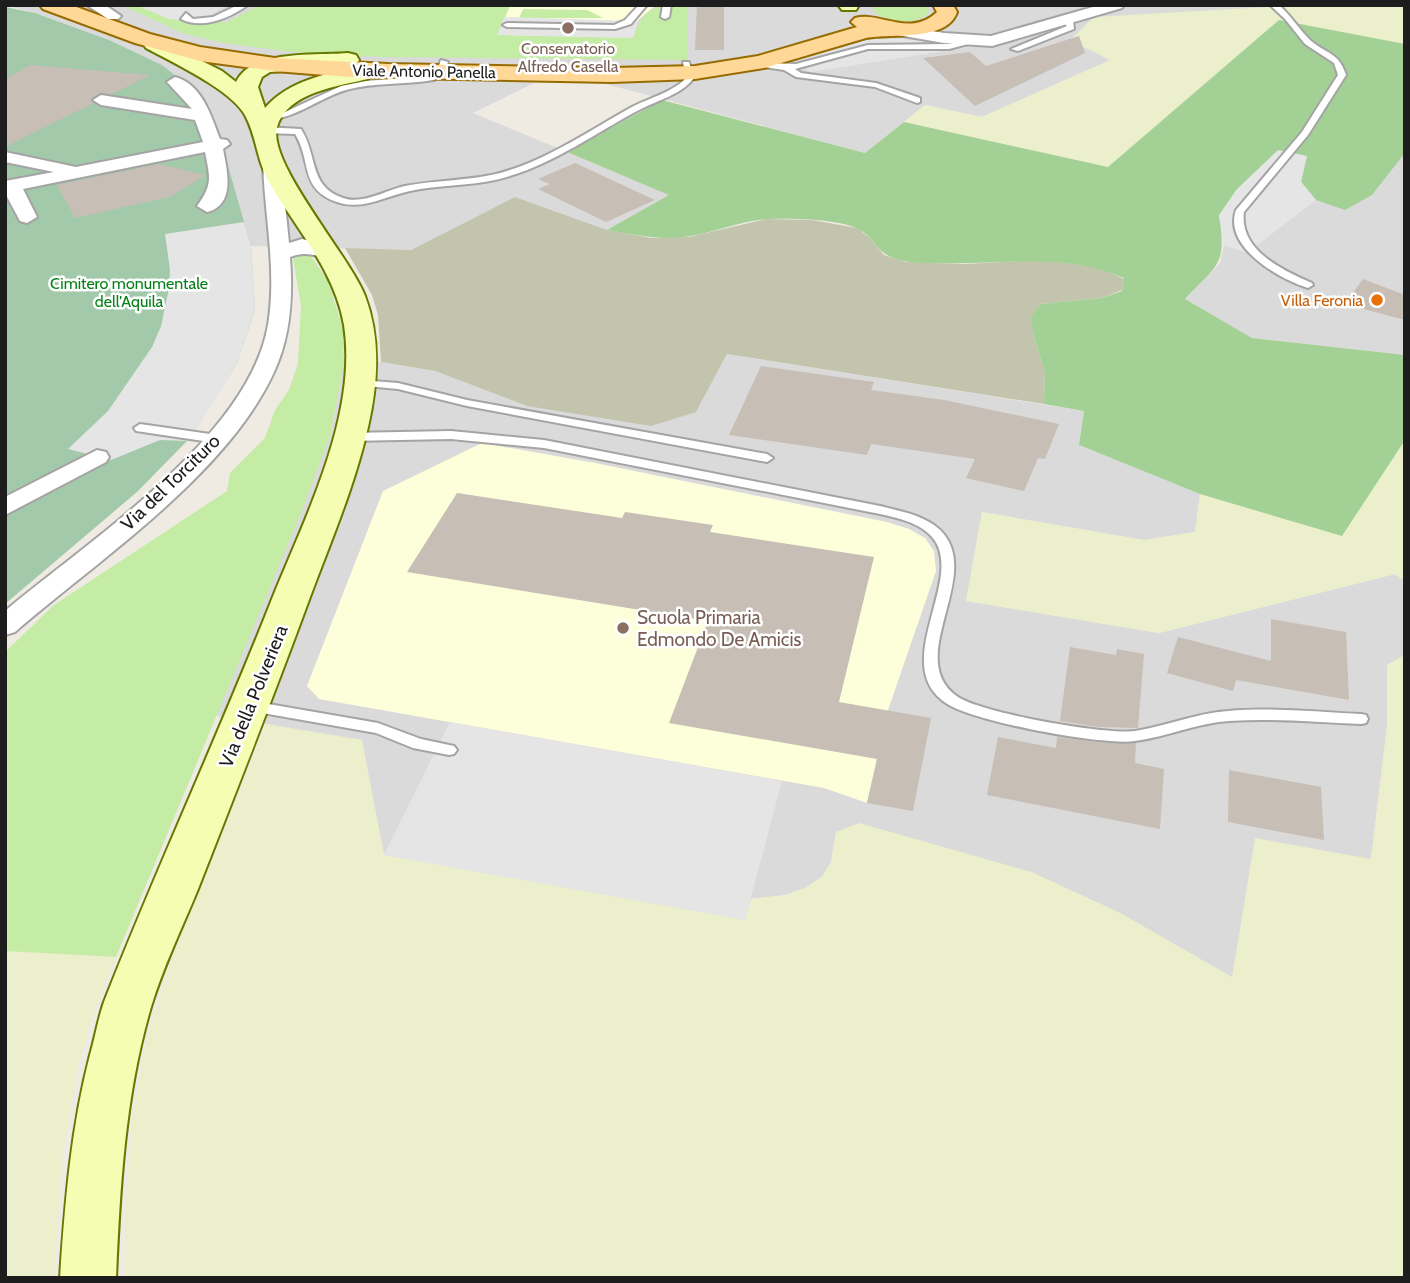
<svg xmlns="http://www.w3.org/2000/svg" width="1410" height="1283" viewBox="0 0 1410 1283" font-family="Cabin,sans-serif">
<rect width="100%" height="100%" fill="#efebe2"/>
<path fill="#dbdada" d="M5,5H1304L1262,9L1111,60L982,117L925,105L865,153L602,83H534L473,113L670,195L607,230L515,197L411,250L251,246L219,134L162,65L109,40L35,13Z
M1405,153V355L1252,338L1185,299L1220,263L1237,189L1372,195Z
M727,354L1084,411L1079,445L1200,494L1195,532L1144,540L982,512L966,601L1159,633L1395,574L1405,581V655L1387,665V727L1371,859L1232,978L1120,913L1031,872L836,832L831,862L822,877L805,888L785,895L751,899L745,920L384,855L361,740L216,716L330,436L344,364L381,362L435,371L527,406L696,412Z"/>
<path fill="#fdffdb" d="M493,5H656L638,20L633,38L497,35L509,8Z
M482,443L595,463L887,522L909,529L925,538L934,551L936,571L888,710L867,803L824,788L319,699L307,686L383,491Z"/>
<path fill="#c3c4ad" d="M515,197L607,230L652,238L689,237L766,219L812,220L857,228L870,238L884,255L906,262L965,264L1043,260L1101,268L1124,279L1122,290L1102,298L1041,304L1032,317L1034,337L1045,373L1044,404L727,354L696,412L651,426L527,406L435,371L381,362L378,315L372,295L345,248L411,250Z"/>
<path fill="#ebefcc" d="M1304,5L1405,6V44L1279,20L1108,167L904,122L925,105L982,117L1110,60L1070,40L1094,17Z
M1405,440V581L1395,574L1159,633L966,601L982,512L1144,540L1195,532L1200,494L1342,536Z
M1405,655V1278H125V1213L132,1121L146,1040L170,963L266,724L362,740L384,855L745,920L751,899L785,895L805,888L822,877L831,862L836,832L859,823L1031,872L1120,913L1232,977L1255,838L1371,859L1387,727V665Z
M5,951L116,957L96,1007L78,1068L62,1158L54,1278H5Z"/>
<path fill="#c4eca5" d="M121,5H136L177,20L203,18L225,23L260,5H510L498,35L633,38C645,5 655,5 688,5V60L381,57L291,52L223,43L182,33Z
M876,5H924L930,11C919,27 889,22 875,13L873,9Z
M523,9L587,10L603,18H519Z
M309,253L328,281L343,329L344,364L330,436L301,513L116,957L5,951V652L54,605L227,491L230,473L265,438L275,410L289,390L298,363L301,306L293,258L295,255Z"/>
<path fill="#a3d094" d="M1279,20L1405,44V153L1372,195L1345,210L1316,200L1301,182L1219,215C1227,265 1218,264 1185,299L1252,338L1405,355V440L1342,536L1200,494L1079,445L1084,411L1044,404L1045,373L1034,337L1031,317L1041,304L1102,298L1122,291L1124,278C1065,252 1003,265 941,263C929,263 915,264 904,261C874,255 879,240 858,229C840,219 790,218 769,219C743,220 717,232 691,236C663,241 635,235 607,230L669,195L567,152L662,100L865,153L904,122L1108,167Z"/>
<path fill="#a2c9aa" d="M5,7L35,13L109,40L162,65L205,99L219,134L251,246L255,310L236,365L187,441L137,492L5,604Z"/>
<path fill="#e5e5e5" d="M136,5H227L210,15L186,21L169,19Z
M504,17L638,21L633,38L497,35Z
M865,39H905L971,47L811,72L789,62Z
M1278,150L1307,156L1301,182L1316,200L1247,253L1224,245L1219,215L1237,189Z
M244,222L251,246L255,310L236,365L199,426L187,441L160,440L111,460L68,449L108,411L152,347L161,326L169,288L170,270L165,234Z
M450,722L782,781L745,920L384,855Z"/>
<path fill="#c7beb5" d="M697,5H724V50H695Z
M1079,36L1085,53L975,106L923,58L970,52L986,66Z
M30,65L150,75L112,94L100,93L91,99L94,103L5,147V79Z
M575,163L655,200L606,222L538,189L550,184L538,179Z
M159,164L206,175L170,197L75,218L57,185Z
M1363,279L1405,295V320L1345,304Z
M761,366L874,382L871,390L944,400L1059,424L1045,459L1038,458L1024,491L966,478L975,459L871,444L867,455L729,435Z
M457,493L622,518L625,512L713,525L710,532L874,557L839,702L931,718L913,811L867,803L877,759L669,723L708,621L407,572Z
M1271,619L1346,632L1349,700L1236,680L1233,691L1167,673L1178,637L1271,661Z
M1070,647L1116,655L1117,649L1144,654L1138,728L1098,727L1060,721Z
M998,737L1056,748L1057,737L1096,742L1136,743L1135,763L1164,769L1160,829L987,795Z
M1229,770L1321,787L1324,840L1228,822Z"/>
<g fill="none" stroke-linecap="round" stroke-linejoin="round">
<g stroke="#a4a4a4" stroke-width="4">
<path id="lane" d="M238,5H248C230,18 202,30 181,19L186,13L193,19L213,17Z
M639,5H647L631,24L615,29L507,27L503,25L507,23L614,25L625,20Z
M663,5H671L669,17L665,19L661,17Z
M1270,5H1279C1291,16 1299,29 1310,40C1326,54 1339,52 1346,75L1308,135L1244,212C1239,250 1282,270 1312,283L1313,285L1308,288C1279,279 1223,247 1236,210L1302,132L1338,75L1334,63L1305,44L1285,19Z
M1061,17L1073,20L1074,29L1018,51L1011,49L1067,26L1060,19Z
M969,39H972V43L949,49H868L795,69L801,73L876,83L920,98V102L917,103L875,87L796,77L784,70L764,67L750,59L754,57L769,63L796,64L868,45L949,44Z
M441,60L448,62L444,74L434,80C405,85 374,82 346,90C319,98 298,117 269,120L265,117L285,112L341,86L366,81L429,76L436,73Z
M683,62H689L694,78C681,95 658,100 639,110C592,135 548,168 495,180C467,186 438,185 410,191C386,196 362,211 337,202C299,189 312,161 295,134L264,133L260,130L264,127L301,129C318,155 308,186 343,198C363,205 386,190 405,186C435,180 466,181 496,174C544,162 587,132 630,108C648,98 672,93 686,78Z
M360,380L398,383L467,400L767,454L773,458L767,462L467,406L398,389L356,385L354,383Z
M140,424L217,435L223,439L217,443L136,431L134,428Z
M451,431L544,440L880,506C900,511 923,515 939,529C987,573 901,659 958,697C982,713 1105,735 1135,731C1167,726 1196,713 1228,711C1272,707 1317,712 1361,714L1366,715L1368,719L1366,723L1361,724C1317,722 1273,718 1229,721C1196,723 1167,737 1135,741C1102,746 978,722 949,705C885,667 968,578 932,537C920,523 898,518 880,514L544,448L451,439L349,441L343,437L349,433Z
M251,701L378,723L421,739L454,746L457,750L454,754L449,755L413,748L376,733L246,710L244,706Z"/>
</g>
<g stroke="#a4a4a4" stroke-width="4">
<path id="street" d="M87,5H105L121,16L118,19H108Z
M1100,5H1124L1122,8L992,46L944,43L892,34L884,29L892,24L944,33L991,36Z
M175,77C202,84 211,116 220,139L227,140L230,144L223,149C227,170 236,205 207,212L197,206C213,184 210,178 205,152L23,189L37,217L27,223L20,221L5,193V181L54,172L5,162V152L76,167L203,142L195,120L101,105L93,100L101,95L192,109L167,82Z
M272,160L281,165L289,243L302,239L334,247L337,251L334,255C316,260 311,249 290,257C293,296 291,336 274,372C227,475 99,559 15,632L5,635V611C88,541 249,437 268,325C277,272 265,218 263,165Z
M97,450L106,452L109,457L106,462L5,515V497Z"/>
</g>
<g stroke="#657800" stroke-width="4">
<path id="secondary" d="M859,5L856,10H842L839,6Z
M154,37L222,71L236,82C251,49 316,56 348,53L356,55L359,60L356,65L348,67L270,72L262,77L258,87L265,108C288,81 327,73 360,67L368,69L371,74L368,79C339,86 287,92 277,127C267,163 349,255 365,296C381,338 378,383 368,427C355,485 331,541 310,597C274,695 236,792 198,889C182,928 163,967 151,1007C125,1095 120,1187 116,1278H60C65,1202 71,1128 90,1055C95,1038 98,1019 104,1002C157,867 219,734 272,599C305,517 358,415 344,325C335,272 298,231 272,187C256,161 258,141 246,117C234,91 172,62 146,48L143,43L146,38Z"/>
</g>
<g stroke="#966c00" stroke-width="4">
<path id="primary" d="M40,5H71L150,34L200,47L275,58L388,64L612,68L695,66L758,56L857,27L851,22L855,18C880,11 910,38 937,12L933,5H953L957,12C947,42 891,33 866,38L764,68L695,79L612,82L350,77L275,71L200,61L135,43L43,9Z"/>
</g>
<use href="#lane" fill="#fff" fill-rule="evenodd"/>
<use href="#street" fill="#fff" fill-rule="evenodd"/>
<use href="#secondary" fill="#f5fdb2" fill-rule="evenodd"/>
<use href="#primary" fill="#ffd897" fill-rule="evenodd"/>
</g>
<g fill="#8d6e63" stroke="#fff" stroke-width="2.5">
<circle cx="568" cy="28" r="7"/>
<circle cx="623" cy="628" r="7"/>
</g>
<circle fill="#e8710a" stroke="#fff" stroke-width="2.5" cx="1377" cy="300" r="7"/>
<g text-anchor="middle" stroke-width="5" stroke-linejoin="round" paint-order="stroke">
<g font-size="16" fill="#785e54" stroke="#fff">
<text x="568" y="54">Conservatorio<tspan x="568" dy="18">Alfredo Casella</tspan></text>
</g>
<g font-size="16" fill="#1d1d1d" stroke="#fff">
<text transform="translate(424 71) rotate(1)" y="6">Viale Antonio Panella</text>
</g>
<g font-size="16" fill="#068016" stroke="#fff">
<text x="129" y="289">Cimitero monumentale<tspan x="129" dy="18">dell'Aquila</tspan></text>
</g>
<g font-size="16" fill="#c56008" stroke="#fff" text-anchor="end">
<text x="1363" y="306">Villa Feronia</text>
</g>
<g font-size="19" fill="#1d1d1d" stroke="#fff">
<text transform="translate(170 482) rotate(-44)" y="7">Via del Torcituro</text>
<text transform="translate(253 696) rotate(-68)" y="7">Via della Polveriera</text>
</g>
<g font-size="19" fill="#785e54" stroke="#fff" text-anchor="start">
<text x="637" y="624">Scuola Primaria<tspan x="637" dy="22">Edmondo De Amicis</tspan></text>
</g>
</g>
<rect width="1410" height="1283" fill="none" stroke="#1d1d1d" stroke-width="14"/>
</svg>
